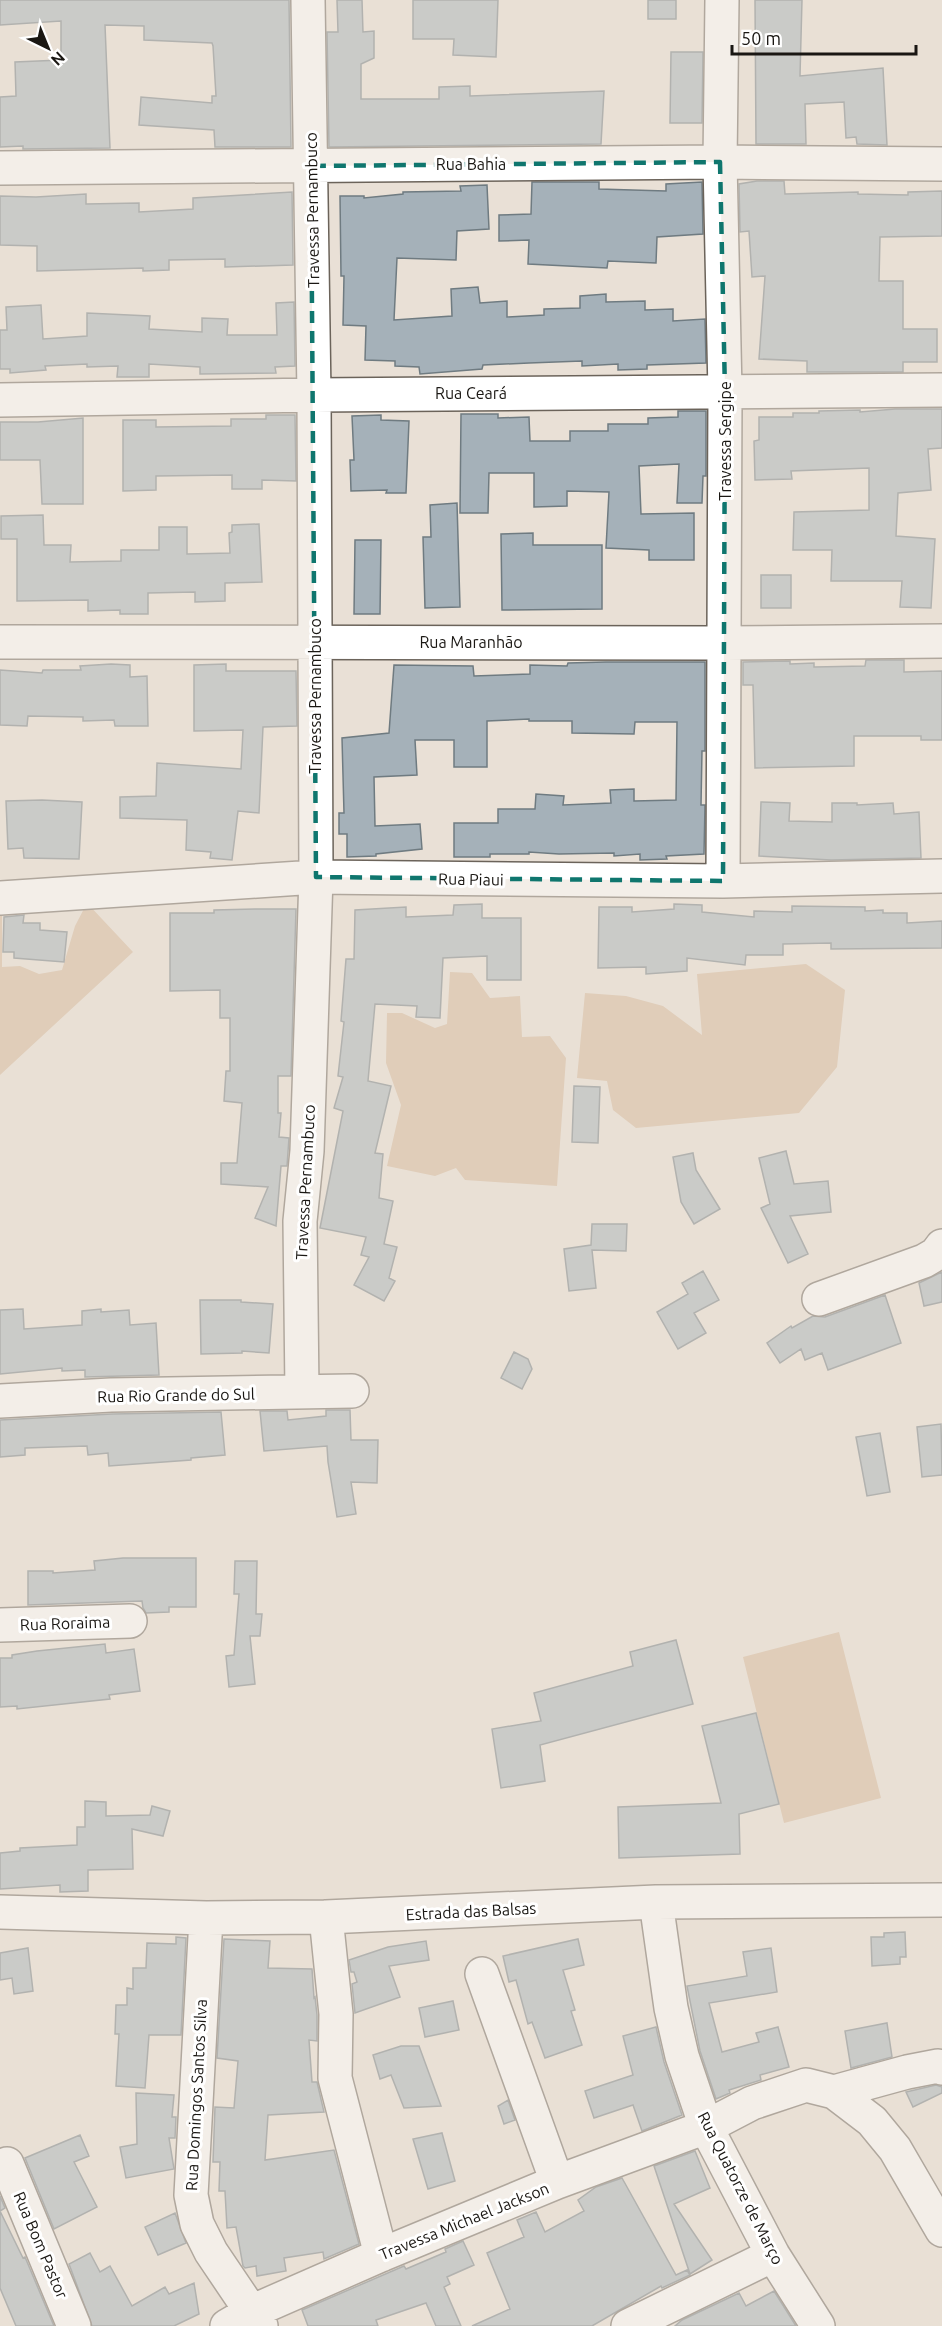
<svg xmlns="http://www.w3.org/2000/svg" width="942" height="2326" viewBox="0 0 942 2326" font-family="Ubuntu,sans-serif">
<rect width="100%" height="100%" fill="#e9e0d6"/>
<path fill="#d4b697" d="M87,903L133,952L0,1075V906H2V967L20,966L39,974L62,970L75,926Z
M806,964L845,990L837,1067L799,1113L636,1128L613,1110L607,1081L577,1078L585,993L626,996L663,1006L702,1035L697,974Z
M450,972L472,973L490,998L520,996L522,1037L550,1036L566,1058L557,1186L465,1180L456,1168L435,1176L387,1166L401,1105L386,1063L387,1013H402L435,1028L447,1024Z
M839,1632L881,1798L784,1823L743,1657Z"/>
<path fill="#a5b1b9" stroke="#6f7b81" stroke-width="1.5" d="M0,0H289L291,147H215L214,130L139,125L141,97L212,103V96H216L213,46L212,43L144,40V26L105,25L110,148L23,149V146L0,147V97L16,96L15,62L61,60V21L0,25Z
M337,0H362L363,32L374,31V58L361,64V99H439V87L470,86V96L604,91L601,144L329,147L327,32H338Z
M413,0H498L496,57L453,55L454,39H413Z
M648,0H676V19H648Z
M755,0H802L800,76L883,68L887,145L857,144L856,137L846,138L844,102L805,104L806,144H756Z
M671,52H703L702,123H670Z
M757,181H784L785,194L858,192V194L908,195V192L942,191V236L880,237L879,281H903V329H937V362H903V372H807V361L759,359L765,276L752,277L749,231L740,232L739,184Z
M532,182H599V189L666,191V184L702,182L703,234L657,237L656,263L608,261L607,268L528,264L529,240L499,241V215L531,214Z
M487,185L489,229L457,231L456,260L397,258L394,320L452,316L451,289L478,287L480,303L507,301V317L544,315V309L580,308V296L606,294V302L645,301V310L673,309V321L705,319L706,363L647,365V369L618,370V364L582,366V361L529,363L483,365L482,369L420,374L419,367L395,366V361L365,360L366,326L343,325L344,276H341L340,196H364V198L403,194V192L461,191L460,186Z
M292,192L293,265L225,267V259L169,260V270L143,271V268L37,271V246L0,245V196L36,197L86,194V204L139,203V212L193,209V198Z
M294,302L295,366L275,367L276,373L200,374V367L149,364V377H117L118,366L87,367V364L45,366L46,370L10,373V369H0V330H7L6,307L41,305L43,339L87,336V313L150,316L149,329L202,332V318L228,319L227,335H277L276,303Z
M895,409H942V448L928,449L931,490L898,493L896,536L935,539L931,608L900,607L902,581H831L832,550H793L794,512L869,510V468L791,471L792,479L755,480L754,441L759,440V417H793V413H819V411L860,410V412Z
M678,411H706V476H703L702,503H677L679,464L639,466L641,514L694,513V560H649V550L606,548L609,492L567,491V506L534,507V473H489L488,513H460L461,414H498V418L529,417L530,441H570V431H608V424H648V418L678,417Z
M266,415H295L296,481L262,480V489H232V475L156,476V490L123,491V420H156V427L231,426V419H266Z
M381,415V420L409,421L406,493H386L387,490L351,491L350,460H354L352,416Z
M83,418V504H42L40,460H0V422H38Z
M457,503L460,607L425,608L423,537H431L430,505Z
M43,515L44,545H71L70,562L121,561V550H159V527H187V554L230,553L229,533L232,532V525L259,524L262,582L225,583V601L195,602V592L148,593V614H120V610L88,611V600L17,601V539H1V516Z
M533,533V545H602V609L502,610L501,534Z
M355,540H381L380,614H354Z
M761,575H791V608H761Z
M866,660H904V672L942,671V740H921V736H854V766L755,768L753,685H743V662L790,661V664L814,663V667L865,666Z
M606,662H705V751H702L701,805H705L704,854L666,856L667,859L640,860V854L614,856V853L559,854L529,852V854H490V857H454V823H498V809H535L536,794L564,796L563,805L611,803L610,790L634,789V801L676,800L677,722H635L634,734L572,733V721H529V719L487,721V767H454V740H415L417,775L374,777L375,826L420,824L422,849L376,854V856L347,857V834H339V813H344L342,738L389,733L394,665L473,666L474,676L530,674V665L567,666L568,663Z
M111,664L130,665V677L147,676L148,726H115L114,720L83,721V717L28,716L27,726L0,725V670L42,673L43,670H81L80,666Z
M226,664V671H296L297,726L263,727L259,813L238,811L232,860L210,858L211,852L186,850L187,820L120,818V797L156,796L157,763L241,769L243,730L194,731V665Z
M42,800L82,802L79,859L24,858L23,848L8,849L6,801Z
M761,802L790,803L789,821L832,822V803H857V805L893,803L894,814L919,812L921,858L831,860L759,856Z
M482,904V918H521V980H487V956L443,958L440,1018L416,1017L417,1006L375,1004L368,1081L391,1086L375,1153L383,1154L379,1198L393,1201L384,1244L397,1247L389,1278L395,1281L384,1301L354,1285L369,1257L361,1255L366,1237L320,1228L343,1111L334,1108L343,1077L338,1076L344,1022L341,1021L346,959H354L355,910L406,907V917L453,915L454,905Z
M674,904L702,905V912L754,917V911L792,912V906L865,907V911L883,910V913H907V923L942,921V948L831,949V943L783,944V955H746L745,965L687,958V971L646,974V967L598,968L599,907H632V912L674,909Z
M255,909H296L291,1076H278V1113H281L279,1137L289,1138L287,1166H281L276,1226L255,1218L268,1187L221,1184V1163H237L242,1103L224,1101L226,1071H230V1018H220V990L170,991V913H214V910Z
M24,915L23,923H40V930L67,932L64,962L14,958V952H3L4,917Z
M574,1086L600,1087L598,1143L572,1142Z
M786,1151L794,1184L828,1181L831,1212L790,1216L808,1254L788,1263L761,1208L770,1204L759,1158Z
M693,1153L696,1170L720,1209L694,1224L681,1202L673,1157Z
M592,1224H627L626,1251L592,1250L596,1288L569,1291L564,1249L591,1245Z
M703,1271L719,1300L694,1313L706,1333L678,1349L657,1312L688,1294L682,1283Z
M942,1272V1302L924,1306L919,1283Z
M885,1295L901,1343L828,1370L822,1353L805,1360L801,1349L780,1363L767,1343L791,1326L792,1328L813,1316L825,1317Z
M200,1300H241V1302L273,1304L269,1353L242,1351V1353L201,1354Z
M23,1309L24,1329L82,1325V1311L101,1309V1312L129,1310L130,1325L156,1323L159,1375L85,1377V1370L62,1371V1368L0,1374V1310Z
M514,1352L528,1359L532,1369L522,1389L501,1378Z
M326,1410H350L351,1440H378L377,1483L351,1482L356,1514L337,1517L328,1462L327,1446L264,1451L260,1411H287L288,1420L326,1416Z
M221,1412L225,1455L191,1458V1460L109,1466L108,1453L88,1455L87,1446L25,1448V1455L0,1457V1420L112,1414Z
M941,1424L942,1475L922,1477L917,1427Z
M880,1433L890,1492L867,1496L856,1437Z
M123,1558H196V1607H169V1612L146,1613L143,1608L142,1601L28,1605V1571H53V1573L95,1570L94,1561Z
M235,1561H257L256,1614H262L260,1636H250L255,1684L229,1687L226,1656L234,1655L239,1594H234Z
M676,1640L693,1704L540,1745L545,1781L501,1788L492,1729L541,1721L534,1693L633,1666L630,1652Z
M105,1644L106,1653L134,1649L140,1691L109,1695L110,1699L17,1709V1706L0,1707V1658H12V1655L37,1651Z
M756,1713L779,1804L739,1814L740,1854L619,1858L618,1807L721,1803L702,1726Z
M85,1801L106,1802V1816L150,1815L152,1806L170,1811L163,1836L132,1829L133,1869L88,1870V1891L60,1892V1885L0,1889V1853L20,1851V1848L77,1845V1827H85Z
M905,1932L906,1957H900V1964L872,1966L871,1937H884V1933Z
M176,1937L186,1938L181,2035H149L145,2088L116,2086L119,2034H115L116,2005H127V1988L133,1989V1968H146L147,1943L176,1944Z
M224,1939L270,1941L268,1968L312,1969L314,1998L315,1997L317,2015V2041L309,2040L312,2082H317L324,2112L268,2115L265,2160L334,2150L359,2244L324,2259L323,2252L284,2258L286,2271L257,2276L256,2266L245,2268L243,2266L236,2227L227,2228L225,2191H219L220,2162H213L215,2107L234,2108L238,2061L217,2058Z
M578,1939L584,1965L563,1970L575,2010L571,2011L582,2045L545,2058L532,2022L528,2024L516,1980L509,1982L503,1956Z
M426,1941L429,1960L389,1966L400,1997L355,2013L352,1984L357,1982L354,1972H351L349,1960L388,1947Z
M28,1948L33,1991L14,1994L12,1978L0,1980V1953Z
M771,1948L777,1992L709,2003L722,2052L759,2042L756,2033L778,2027L789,2067L760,2075L761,2080L729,2090L730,2093L716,2099L700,2051L687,1986L747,1976L743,1952Z
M453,2001L459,2030L425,2037L419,2008Z
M887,2023L892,2057L851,2068L845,2031Z
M656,2027L664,2062L682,2115L642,2131L633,2105L594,2118L585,2091L633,2075L623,2036Z
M401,2046H419L441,2106L404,2108L391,2075L380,2079L373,2055Z
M936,2085L942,2087V2093L913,2107L906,2092Z
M136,2093L174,2095L172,2117H176L175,2138H169L174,2169L126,2178L120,2147L137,2144Z
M508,2100L515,2120L504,2124L498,2106Z
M442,2133L455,2181L428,2189L413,2139Z
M80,2135L89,2156L74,2162L97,2207L54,2229L25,2158Z
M695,2151L710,2188L674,2204L712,2260L690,2274L654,2166Z
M622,2178L676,2275L687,2270L690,2275L662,2288L661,2286L592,2326H472L510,2309L487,2253L524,2237L517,2220L536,2212L545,2232L584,2211L578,2200L596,2187Z
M0,2196L5,2208L0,2211L23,2258L25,2257L54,2326H16L0,2288Z
M175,2213L186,2243L158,2255L145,2227Z
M463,2241L474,2265L447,2277L450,2284L444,2287L461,2326H436L426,2303L376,2320L378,2326H308L302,2310L404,2266L406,2269L446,2252L445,2249Z
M90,2253L100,2272L110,2266L132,2306L165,2287L169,2294L194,2283L199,2314L174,2326H92L69,2264Z
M774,2291L796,2326H675L682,2320L739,2293L746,2306Z"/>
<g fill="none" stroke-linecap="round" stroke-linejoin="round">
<g stroke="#6b635a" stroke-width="36">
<path id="minor" d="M722,0L720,162L725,392L723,881
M0,168L720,162L942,164
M0,400L314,395L942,390
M0,642L725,643L942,641
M0,898L316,877L723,881L942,876
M819,1299L924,1261L936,1254L942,1246
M302,1392L300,1221L307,1151L316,877L314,395L308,0
M0,1401L111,1395L352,1391
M0,1625L130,1621
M656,1902L671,2008L682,2056L706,2127L773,2255L818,2326
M0,1912L206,1918L326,1917L656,1902L942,1900
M326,1917L336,2014L335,2078L381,2255
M206,1918L191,2195L197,2224L211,2252L261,2326
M482,1974L557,2182
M834,2092L907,2072L938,2066L942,2068
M7,2164L74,2326
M227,2326L251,2312L381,2255L557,2182L706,2127L752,2103L806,2085L834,2092L872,2121L895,2149L942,2230
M628,2326L773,2255"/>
</g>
<use href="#minor" stroke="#fff" stroke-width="33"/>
</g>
<path d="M0 0H942V2326H0ZM720,162L725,392L723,881L316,877L311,166Z" fill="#e9e0d6" fill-opacity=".55" fill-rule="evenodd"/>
<path fill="none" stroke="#0f766e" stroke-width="4.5" stroke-dasharray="12 8" stroke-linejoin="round" d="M720,162L725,392L723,881L316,877L311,166Z"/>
<g text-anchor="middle" stroke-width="6" stroke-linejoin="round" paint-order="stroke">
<g font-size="16" fill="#1a1713" stroke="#fff">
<text x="471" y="170">Rua Bahia</text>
<text transform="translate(312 210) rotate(-91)" y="6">Travessa Pernambuco</text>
<text x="471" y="399">Rua Ceará</text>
<text transform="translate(725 441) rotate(-90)" y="6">Travessa Sergipe</text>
<text x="471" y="648">Rua Maranhão</text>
<text transform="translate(315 696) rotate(-90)" y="6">Travessa Pernambuco</text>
<text transform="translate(471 879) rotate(1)" y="6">Rua Piaui</text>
<text transform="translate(305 1182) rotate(-87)" y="6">Travessa Pernambuco</text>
<text transform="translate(176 1395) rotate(-1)" y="6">Rua Rio Grande do Sul</text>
<text transform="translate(65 1623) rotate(-2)" y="6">Rua Roraima</text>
<text transform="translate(471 1911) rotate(-3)" y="6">Estrada das Balsas</text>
<text transform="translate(196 2095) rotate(-87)" y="6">Rua Domingos Santos Silva</text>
<text transform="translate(741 2188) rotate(63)" y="6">Rua Quatorze de Março</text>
<text transform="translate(464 2221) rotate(-22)" y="6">Travessa Michael Jackson</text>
<text transform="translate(41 2245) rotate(67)" y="6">Rua Bom Pastor</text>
</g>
</g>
<g transform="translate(48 48) rotate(137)" stroke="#ffffff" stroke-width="4.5" paint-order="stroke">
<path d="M0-4.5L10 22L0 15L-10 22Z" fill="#1a1713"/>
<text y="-9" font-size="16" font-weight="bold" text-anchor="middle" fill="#1a1713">N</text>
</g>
<path d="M732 45v9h184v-9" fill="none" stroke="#1a1713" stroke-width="3"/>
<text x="741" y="45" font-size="18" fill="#1a1713" stroke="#ffffff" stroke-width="4.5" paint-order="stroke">50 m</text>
</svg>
